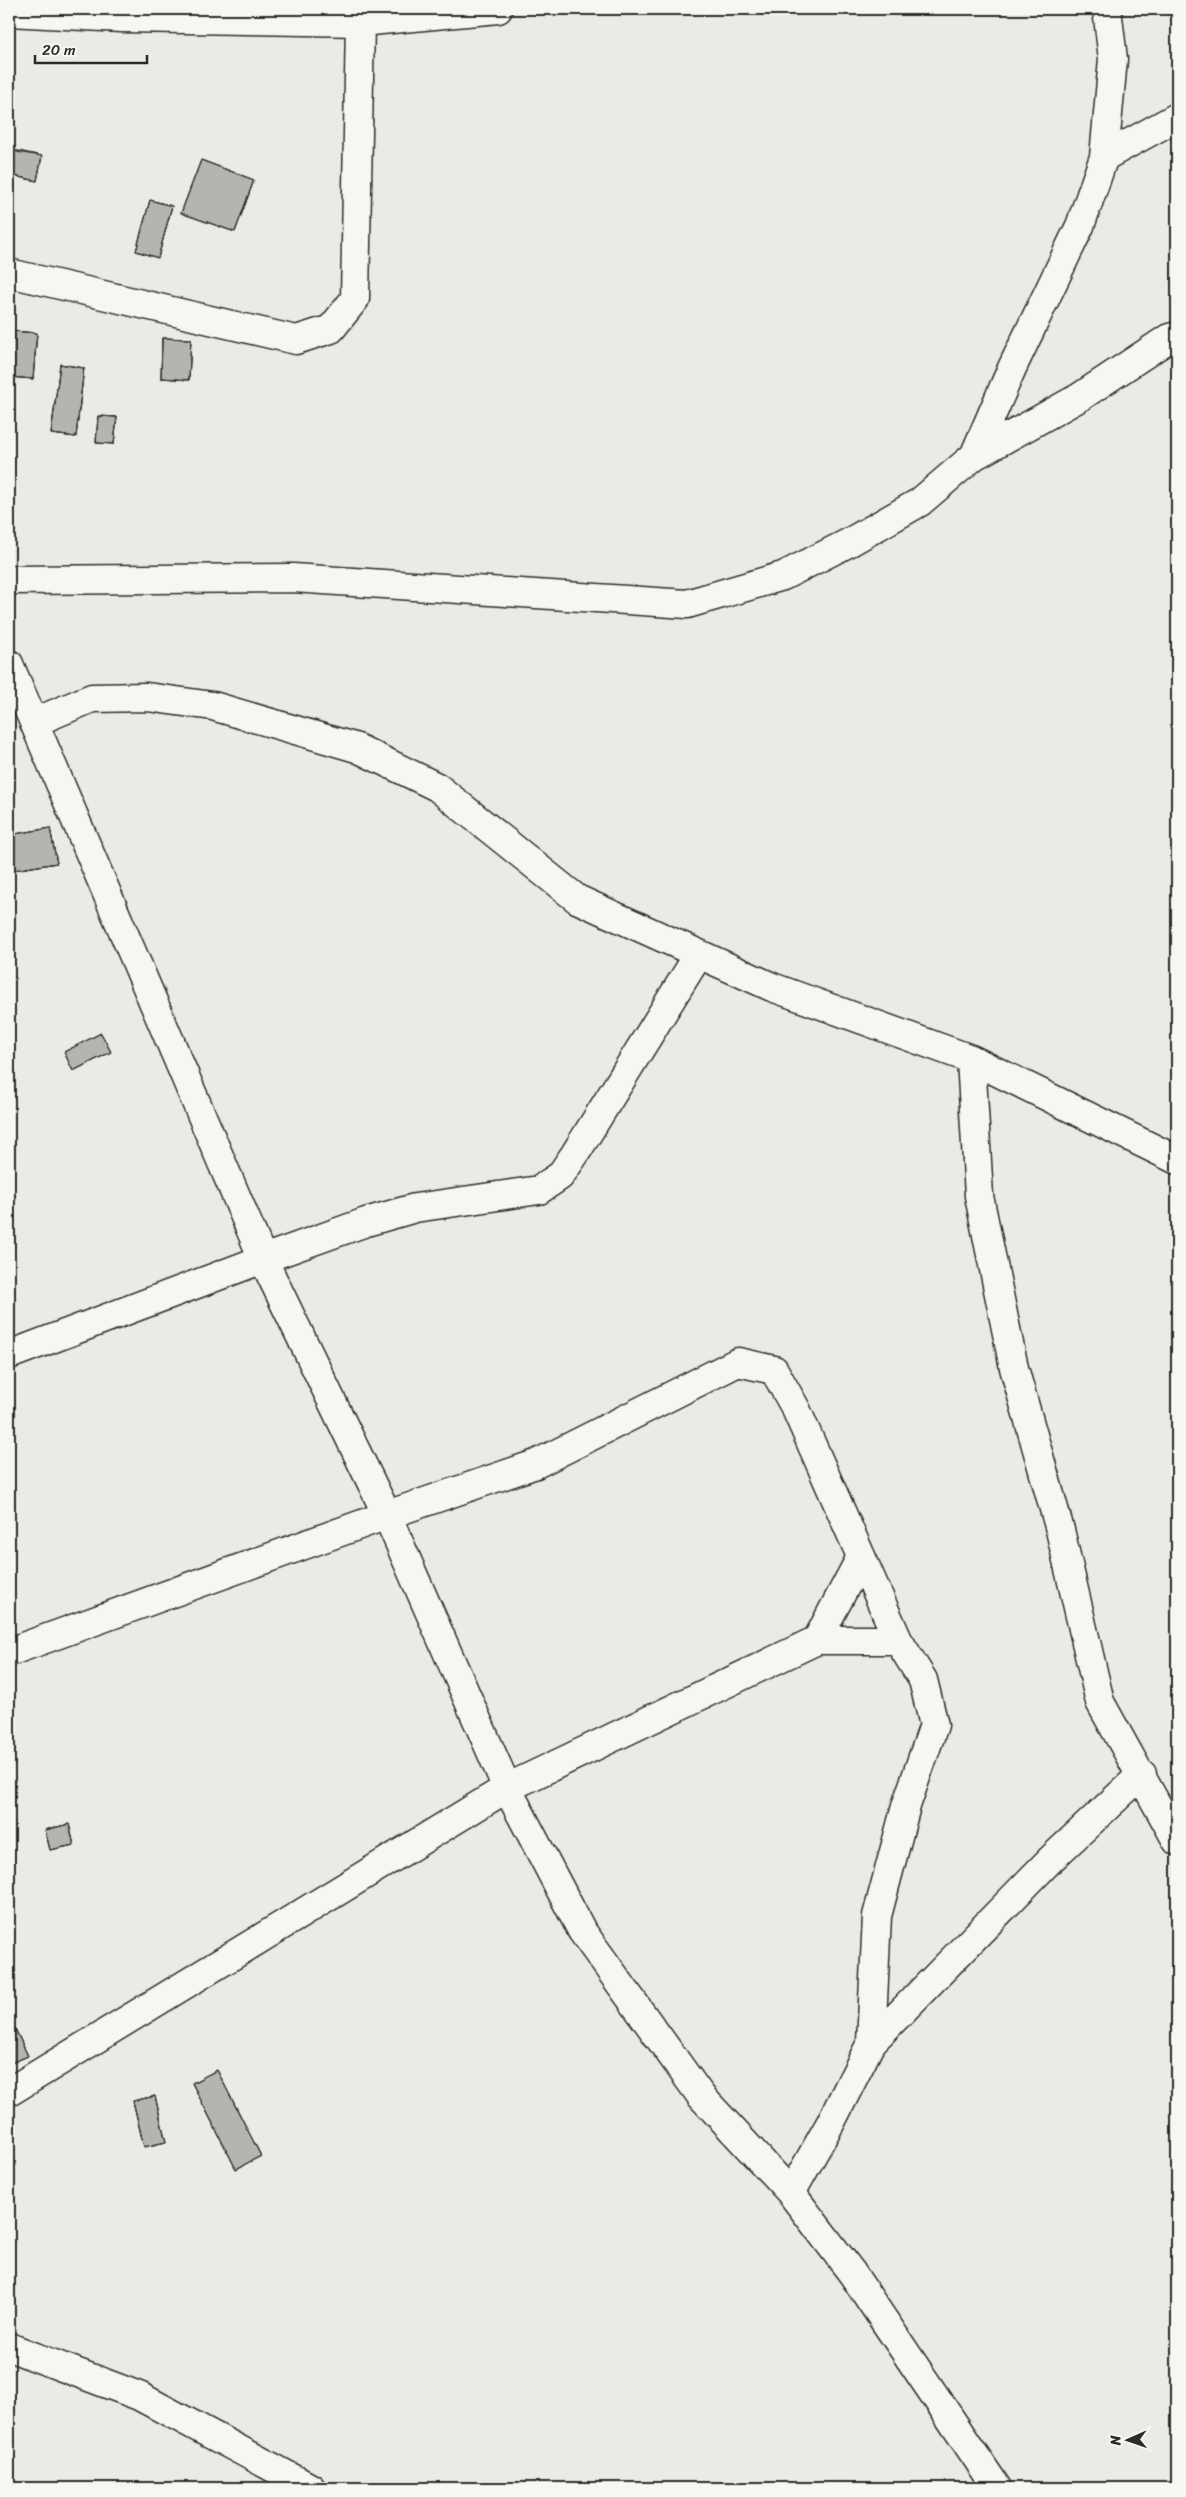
<svg xmlns="http://www.w3.org/2000/svg" width="1186" height="2497" viewBox="0 0 1186 2497" font-family="Sriracha,sans-serif">
<rect width="100%" height="100%" fill="#eaeae6"/>
<filter id="ink" filterUnits="userSpaceOnUse"><feTurbulence type="fractalNoise" baseFrequency=".02" numOctaves="2"/><feDisplacementMap in="SourceGraphic" scale="10" xChannelSelector="R" yChannelSelector="G"/><feConvolveMatrix kernelMatrix="1 2 1 2 8 2 1 2 1" color-interpolation-filters="sRGB"/></filter>
<g filter="url(#ink)">
<path fill="#b4b4b1" stroke="#2b2b2b" d="M9,149L42,156L37,181L9,175Z
M9,149L42,156L37,181L9,175Z
M9,151L42,156L37,181L9,175Z
M201,160L254,180L235,232L181,213Z
M201,160L254,180L235,232L181,213Z
M201,160L254,180L235,232L181,213Z
M150,200L172,206L158,258L136,251Z
M150,200L172,206L158,258L136,251Z
M150,200L172,206L158,258L136,251Z
M12,331L37,333L33,379L9,377Z
M12,331L37,333L33,379L9,377Z
M12,331L37,333L33,379L9,377Z
M162,338L191,339L189,380L161,378Z
M162,338L191,339L189,380L161,378Z
M162,338L191,339L189,380L161,378Z
M60,364L84,368L76,437L51,434Z
M60,364L84,368L76,437L51,434Z
M60,364L84,368L76,437L51,434Z
M98,416L117,417L114,444L96,443Z
M98,416L117,417L114,444L96,443Z
M98,416L117,417L114,444L96,443Z
M50,828L57,863L14,870L9,835Z
M50,828L57,863L14,870L9,835Z
M50,828L57,863L14,870L9,835Z
M101,1033L111,1052L73,1071L64,1052Z
M101,1033L111,1052L73,1071L64,1052Z
M101,1033L111,1052L73,1071L64,1052Z
M69,1824L74,1845L50,1850L45,1830Z
M69,1824L74,1845L50,1850L45,1830Z
M69,1824L74,1845L50,1850L45,1830Z
M9,2016L28,2056L9,2064Z
M9,2016L28,2056L9,2064Z
M9,2016L28,2056L9,2064Z
M217,2070L261,2156L236,2169L192,2083Z
M217,2070L261,2156L236,2169L192,2083Z
M217,2070L261,2156L236,2169L192,2083Z
M155,2096L166,2142L144,2147L133,2101Z
M155,2096L166,2142L144,2147L133,2101Z
M155,2096L166,2142L144,2147L133,2101Z"/>
<g fill="none" stroke-linecap="round" stroke-linejoin="round">
<g stroke="#2b2b2b" stroke-width="31">
<path id="street" d="M9,12L122,18L360,22L498,9
M1104,157L1177,117
M9,273L296,340L331,329L355,299L360,22
M974,456L1012,368L1080,226L1104,157L1113,59L1107,9
M9,580L293,578L687,604L783,576L850,542L920,502L974,456L1080,397L1169,338L1177,336
M9,664L263,1259L387,1515L507,1788L582,1931L701,2096L791,2193L852,2273L997,2488
M35,722L92,698L147,697L213,706L357,748L437,787L577,899L772,987L971,1059L1177,1160
M971,1059L979,1196L1014,1368L1060,1530L1100,1702L1177,1841
M9,1355L263,1259L366,1222L415,1208L539,1190L560,1176L575,1154L699,954
M817,1640L861,1557
M9,1652L387,1515L536,1464L738,1362L774,1370L796,1409L898,1640L923,1680L934,1725L906,1806L877,1916L871,2043
M9,2092L507,1788L817,1640H898
M791,2193L831,2122L871,2043L1050,1860L1142,1774
M9,2347L139,2396L311,2488"/>
</g>
<use href="#street" stroke="#f6f6f2" stroke-width="28"/>
</g>
</g>
<rect width="1186" height="2497" fill="none" stroke="#f6f6f2" stroke-width="30"/>
<rect x="15" y="15" width="1156" height="2467" fill="none" stroke="#2b2b2b" stroke-width="2" filter="url(#ink)"/>
<g transform="translate(1128 2440) rotate(268)" stroke="#f6f6f2" stroke-width="4" paint-order="stroke">
<path d="M0-4L9 19L0 12L-9 19Z" fill="#2b2b2b"/>
<text y="-8" font-size="14" font-weight="bold" text-anchor="middle" fill="#2b2b2b">N</text>
</g>
<path d="M35 55v8h112v-8" fill="none" stroke="#2b2b2b" stroke-width="2.5"/>
<text x="42" y="55" font-size="15" fill="#2b2b2b" stroke="#f6f6f2" stroke-width="4" paint-order="stroke">20 m</text>
</svg>
